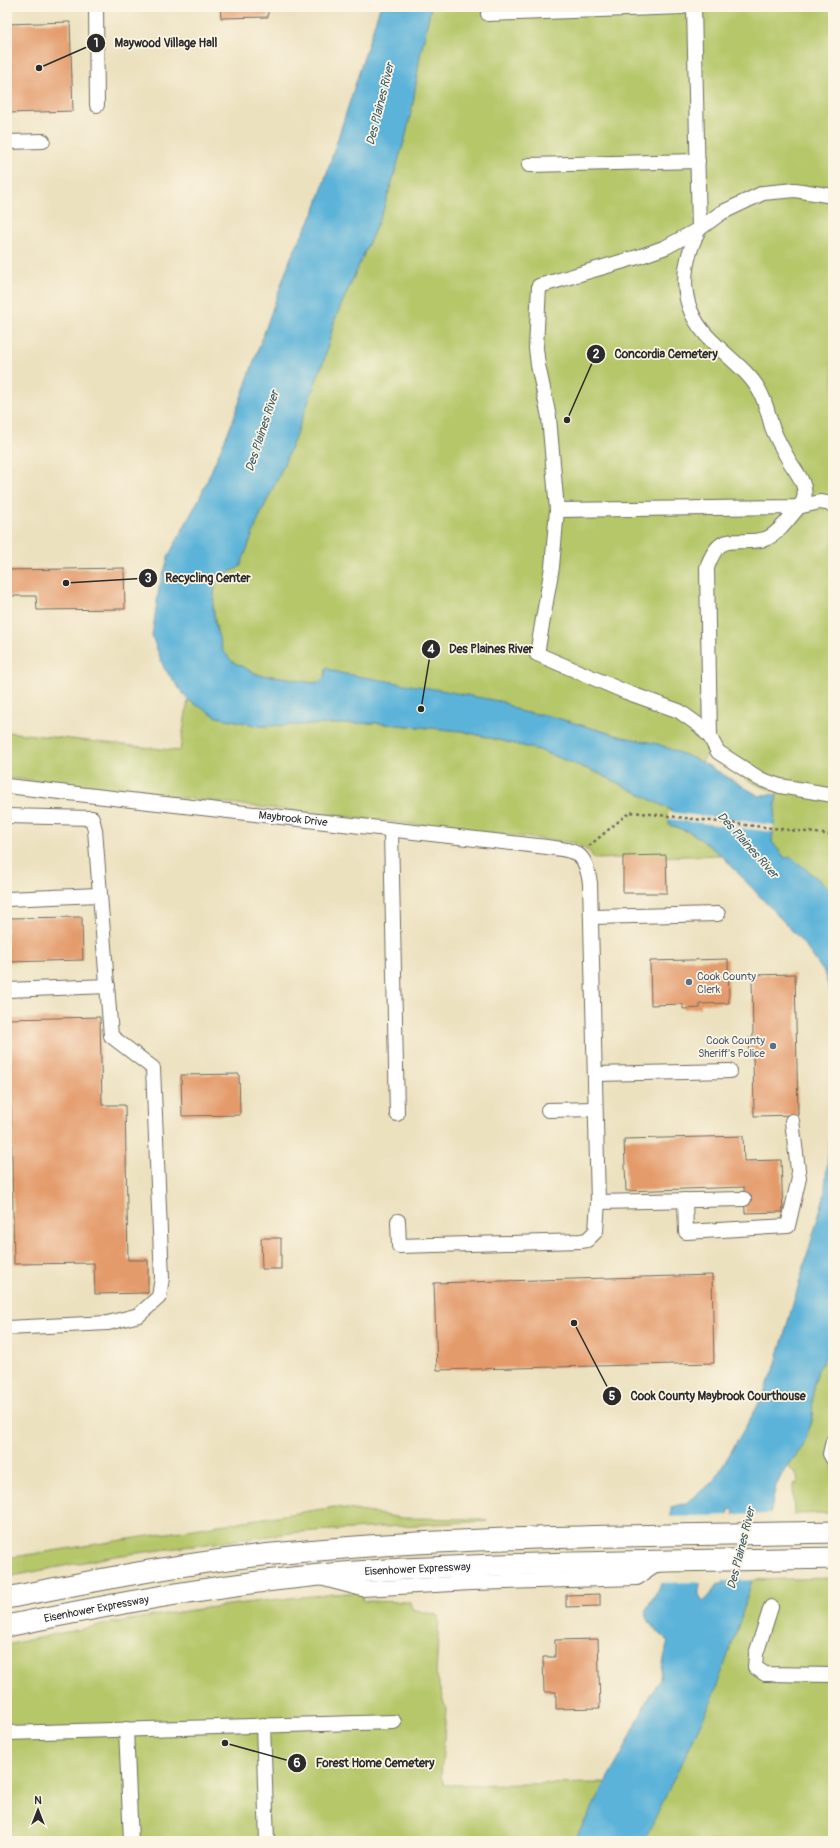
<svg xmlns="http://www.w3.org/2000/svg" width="840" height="1848" viewBox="0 0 840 1848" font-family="Pangolin,sans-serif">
<rect width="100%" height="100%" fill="#fcf5e5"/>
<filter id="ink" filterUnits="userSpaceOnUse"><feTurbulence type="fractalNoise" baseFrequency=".025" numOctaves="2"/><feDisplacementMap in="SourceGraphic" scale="8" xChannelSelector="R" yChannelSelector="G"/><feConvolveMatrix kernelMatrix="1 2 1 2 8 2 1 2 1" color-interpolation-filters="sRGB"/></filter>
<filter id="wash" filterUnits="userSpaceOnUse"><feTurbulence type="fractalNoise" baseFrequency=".012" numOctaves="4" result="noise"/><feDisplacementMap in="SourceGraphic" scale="16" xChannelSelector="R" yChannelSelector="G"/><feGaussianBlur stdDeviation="0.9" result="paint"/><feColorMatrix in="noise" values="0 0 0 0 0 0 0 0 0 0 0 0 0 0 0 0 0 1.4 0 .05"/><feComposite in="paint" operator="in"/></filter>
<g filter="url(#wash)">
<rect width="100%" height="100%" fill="#ece1bf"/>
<path fill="#b6c76a" stroke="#70794a" d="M431,7H833V891L785,858L772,842L777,791C752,787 729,766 709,751L702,762L658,744L623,737L546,715L521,712L503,702L340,673L326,668L325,676L320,682L312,683L283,677L259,675L233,662L223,651L219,642L213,607L215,584L222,576L240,566L261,513L279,476L294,440L324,360L335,319L383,211L406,135L413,103L420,56Z
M188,700L217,717L260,726L376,723L462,731L539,750L600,774L671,810L670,825L692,833L721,855L594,859L590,852L575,843L7,778V732L180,751Z
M833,1330V1513L794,1514L793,1484L798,1483L797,1476L788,1466L803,1446L812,1421L813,1387L818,1370L826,1356Z
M335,1507L402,1518L481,1519L487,1521L299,1532L115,1556L7,1577V1558Z
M833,1578V1841H644L740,1621L752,1580Z
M362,1592L363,1601L410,1602L412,1609L439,1616L436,1676L446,1710L441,1776L444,1785L606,1783L574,1841H7V1645C123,1618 243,1600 362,1592Z"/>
<path fill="#5cb3d9" stroke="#446f82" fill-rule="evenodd" d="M380,7H431L420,56L413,103L406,135L383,211L335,319L324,360L294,440L279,476L261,513L240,567L222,576L215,584L213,607L215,624L223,651L233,662L259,675L282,677L312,683L320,682L325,676L326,668L340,673L446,691L503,702L521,712L546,715L623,737L658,744L702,762L759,796L770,794L777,795L772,842L785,858L791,857L833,891V1002L824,972L800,939L721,855L692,833L669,825L671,810L600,774L539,750L462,731L376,723L260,726L217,717L188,700L164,668L152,636L159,588L169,555L200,497L232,423L291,257L315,210Z
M833,1107V1330L826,1356L818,1370L813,1387L812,1421L803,1446L782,1474L776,1486L760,1562L752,1580L740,1621L712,1700L644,1841H574L625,1748L650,1694L659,1682L668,1640C657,1632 649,1626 645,1611L662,1583L671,1517V1507L686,1503L714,1481L757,1407L774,1370L824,1197ZM734,1509L723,1584H718L707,1599L703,1601L699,1595V1589L706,1556L727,1518L729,1510Z"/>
<path fill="#ece1bf" d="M669,812L774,825L773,832L668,819Z
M771,1514L762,1563L754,1580L722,1581L731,1515Z
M730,1515L729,1519L718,1531L708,1556L703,1582L659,1583L670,1517Z"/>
<g id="blocks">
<path fill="#e49b6c" d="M220,7H268V17L221,18Z
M70,22L73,111L7,113V24Z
M124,568L125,609L37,610L36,596H7V570Z
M666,855L667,893H623V856Z
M82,917L83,960L7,962V918Z
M728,959L729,1003L700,1004V1008L683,1009V1004L651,1005L650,961Z
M795,974L798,1115L754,1116L753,1054H749L748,1038H753L752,975Z
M100,1017L102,1105H125L128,1260H148V1293L95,1294L94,1263L14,1264L11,1108H7V1019Z
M239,1074L240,1115L182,1116L181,1075Z
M743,1136L744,1161L781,1160L783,1212L745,1213L744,1187L626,1191L624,1139Z
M261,1238H281V1269H262Z
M712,1275L714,1363L437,1370L434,1283Z
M600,1594V1606L566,1607V1595Z
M598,1639L600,1708L556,1709V1692H544L543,1657H555V1640Z"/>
</g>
</g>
<g filter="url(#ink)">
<use href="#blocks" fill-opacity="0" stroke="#6f6b5f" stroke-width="1"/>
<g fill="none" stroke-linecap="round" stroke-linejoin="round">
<g stroke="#6f6b5f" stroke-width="16">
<g id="minor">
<path d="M96,7L97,105"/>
<path d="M694,7L699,229C679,270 678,309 713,342C729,358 748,371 759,390C766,402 768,414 772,427C776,438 782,448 787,457C793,469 808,483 804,498C803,503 796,510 792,515C785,524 776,535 765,539C736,547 720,528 707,568L710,737"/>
<path d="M488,14L682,7"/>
<path d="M7,142L43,141"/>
<path d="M529,165L698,161"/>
<path d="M833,196L795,190L763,193L721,213L699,229L666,247L641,256L539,286L536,348L538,365L549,417L557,510L552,567L537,654L626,692L679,711L700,726L710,737L718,752L760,779L780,786L833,795"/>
<path d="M557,510L798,507L820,502L833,504"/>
<path id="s1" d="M7,786L547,847C577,851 585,851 590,883L598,1202L596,1231L587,1240L581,1241L399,1246L398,1221"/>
<path d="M7,816L92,818L95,830L111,1036L153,1068L162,1278L159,1297L139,1315L108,1323L7,1328"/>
<path d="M391,830L397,1114"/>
<path d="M7,899L98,895"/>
<path d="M592,917L718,914"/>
<path d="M7,990L108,986"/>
<path d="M595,1074L730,1071"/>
<path d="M548,1110L595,1109"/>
<path d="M685,1200L686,1232L788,1226L799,1178L792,1121"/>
<path d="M598,1202L744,1199"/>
<path d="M833,1441L830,1454L833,1459"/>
<path d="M324,1579L362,1589L471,1583L637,1578L661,1562"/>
<path d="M771,1607L756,1654L755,1667L765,1674L833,1675"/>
<path d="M263,1725L267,1841"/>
<path d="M126,1729L131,1841"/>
<path d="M7,1733L394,1722"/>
</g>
</g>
<g stroke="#6f6b5f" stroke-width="23">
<g id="highway">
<path d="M7,1598C103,1579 198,1560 295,1552C474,1535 654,1536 833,1532"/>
<path id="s2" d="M7,1626C127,1601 248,1579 370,1571C524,1562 679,1561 833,1558"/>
</g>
</g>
<path stroke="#6f6b5f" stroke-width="2.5" stroke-dasharray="3 3" stroke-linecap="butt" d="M589,846L626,815L633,812L833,835"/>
<use href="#minor" stroke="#fff" stroke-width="14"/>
<use href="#highway" stroke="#fff" stroke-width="21"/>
</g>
</g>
<g fill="#5c6f8a" stroke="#fcf5e5" stroke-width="1.5">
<circle cx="689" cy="982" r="4"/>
<circle cx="773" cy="1046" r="4"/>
</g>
<g text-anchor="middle" stroke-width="3.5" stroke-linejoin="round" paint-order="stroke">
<g font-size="11" fill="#2b2b2b" stroke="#fcf5e5">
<text dy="4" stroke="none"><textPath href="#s1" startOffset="288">Maybrook Drive</textPath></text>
<text dy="4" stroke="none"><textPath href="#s2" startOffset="415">Eisenhower Expressway</textPath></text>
<text dy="4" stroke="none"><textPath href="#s2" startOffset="91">Eisenhower Expressway</textPath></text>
</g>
<g font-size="11" fill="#4e5e75" stroke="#fcf5e5" text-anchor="start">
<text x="697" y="980">Cook County<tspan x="697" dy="13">Clerk</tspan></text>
<text x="765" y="1044" text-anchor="end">Cook County<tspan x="765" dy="13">Sheriff's Police</tspan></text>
</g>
<g font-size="12" font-style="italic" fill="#3c5b68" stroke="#fcf5e5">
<text transform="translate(380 104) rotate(-76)" y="4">Des Plaines River</text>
<text transform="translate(262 431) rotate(-72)" y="4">Des Plaines River</text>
<text transform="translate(748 845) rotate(48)" y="4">Des Plaines River</text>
<text transform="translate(741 1548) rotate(-76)" y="4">Des Plaines River</text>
</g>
</g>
<path fill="none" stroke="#2b2b2b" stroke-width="1.5" d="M39 68L96 43M567 420L596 354M66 583L148 578M421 709L431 649M574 1323L612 1396M225 1743L297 1763"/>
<g fill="#2b2b2b" stroke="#fcf5e5" stroke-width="1.5">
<circle cx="39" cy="68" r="4"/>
<circle cx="567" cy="420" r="4"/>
<circle cx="66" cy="583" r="4"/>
<circle cx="421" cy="709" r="4"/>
<circle cx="574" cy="1323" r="4"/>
<circle cx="225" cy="1743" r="4"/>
<circle cx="96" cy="43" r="10"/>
<circle cx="596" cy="354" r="10"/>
<circle cx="148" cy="578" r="10"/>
<circle cx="431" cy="649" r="10"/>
<circle cx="612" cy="1396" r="10"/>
<circle cx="297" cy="1763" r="10"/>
</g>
<g font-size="12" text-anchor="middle" font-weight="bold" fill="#fff">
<text x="96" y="47">1</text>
<text x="596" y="358">2</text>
<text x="148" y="582">3</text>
<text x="431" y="653">4</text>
<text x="612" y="1400">5</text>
<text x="297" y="1767">6</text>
</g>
<g font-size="12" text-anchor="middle" font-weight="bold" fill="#2b2b2b" stroke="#fcf5e5" stroke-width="3.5" stroke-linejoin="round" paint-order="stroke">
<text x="166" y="47">Maywood Village Hall</text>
<text x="666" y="358">Concordia Cemetery</text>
<text x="208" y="582">Recycling Center</text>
<text x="491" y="653">Des Plaines River</text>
<text x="718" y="1400">Cook County Maybrook Courthouse</text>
<text x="375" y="1767">Forest Home Cemetery</text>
</g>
<rect width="840" height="1848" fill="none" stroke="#fcf5e5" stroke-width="24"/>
<g transform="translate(38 1810)" stroke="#fcf5e5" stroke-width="3" paint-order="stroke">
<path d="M0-3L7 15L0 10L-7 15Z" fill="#2b2b2b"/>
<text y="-6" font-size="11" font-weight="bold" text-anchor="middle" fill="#2b2b2b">N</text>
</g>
</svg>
